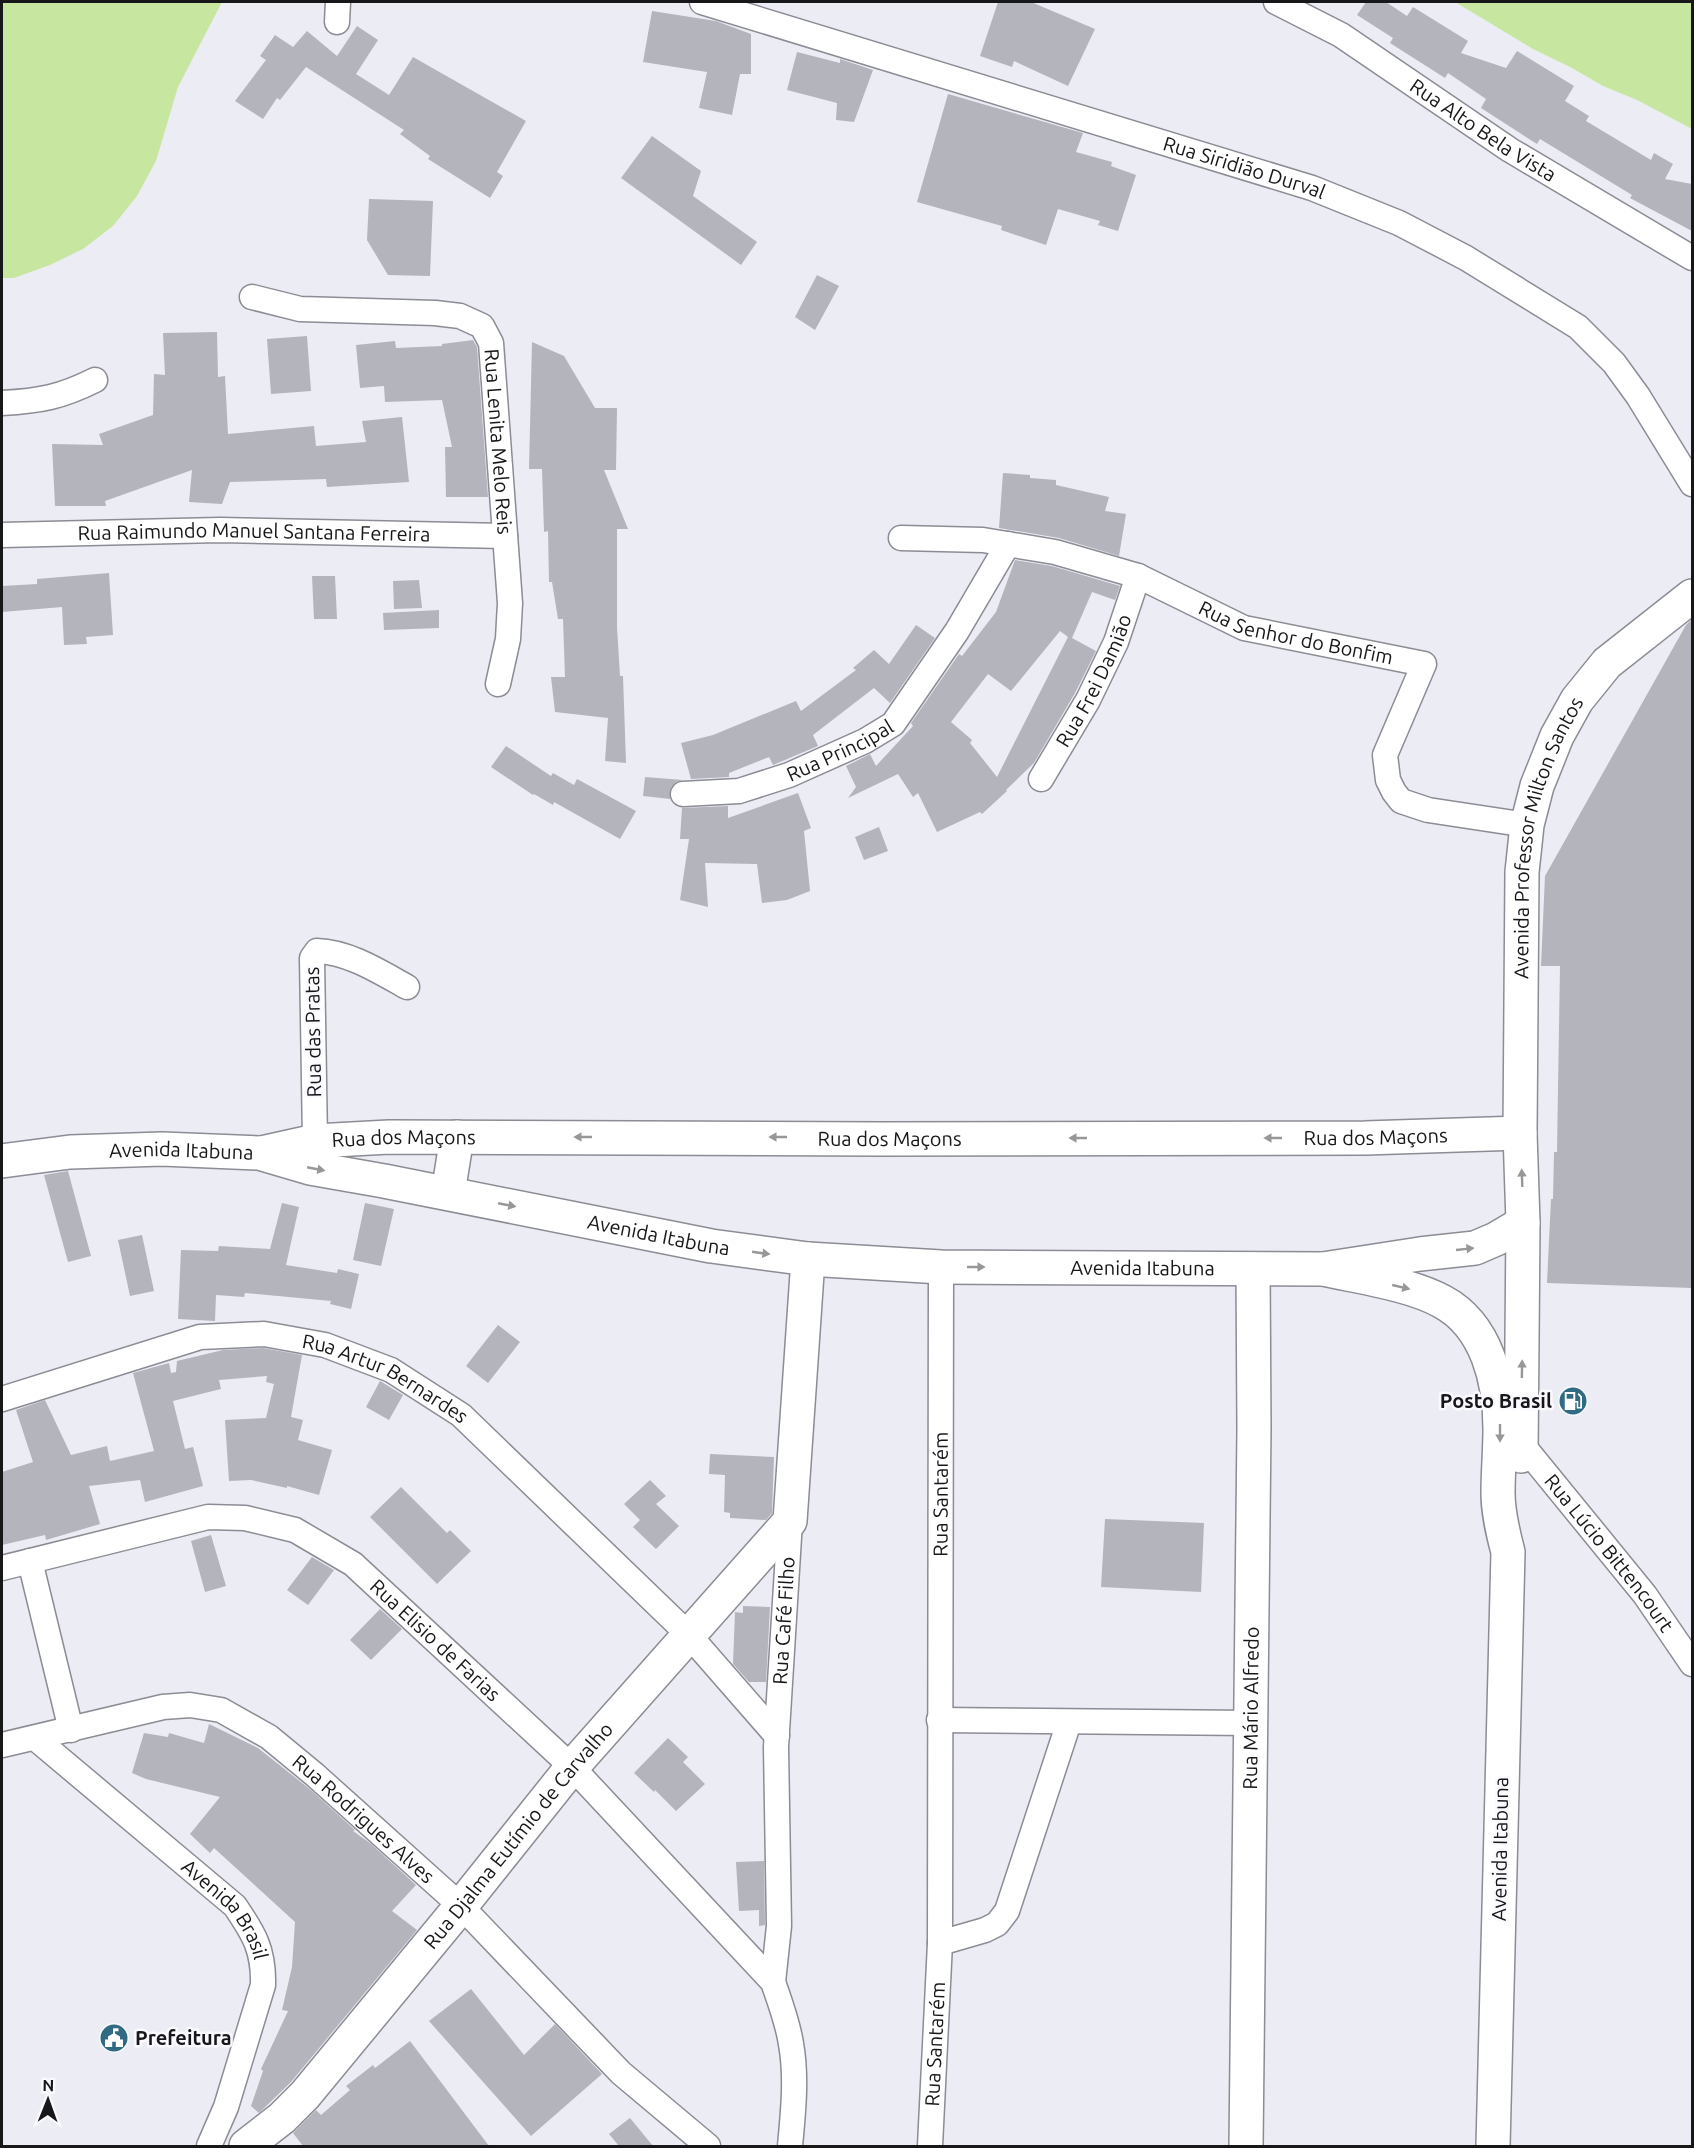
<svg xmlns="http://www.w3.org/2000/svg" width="1694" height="2148" viewBox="0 0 1694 2148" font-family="Ubuntu,sans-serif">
<rect width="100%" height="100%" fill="#ececf5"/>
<path fill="#c7e7a1" d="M2,2H222L178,87L156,161L137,196L113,226L83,249L50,265L14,278H2Z
M1455,2H1692V129L1637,100L1603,86L1570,67L1533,49Z"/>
<path fill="#b4b4bd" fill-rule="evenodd" d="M998,2H1031L1095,29L1068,86L1014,61L1012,67L980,56Z
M1366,2H1386L1407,16L1413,7L1468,41L1461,53L1506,68L1517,51L1574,86L1565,101L1589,116L1586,121L1651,160L1654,153L1673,164L1665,179L1692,184V231L1630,198L1632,195L1540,139L1537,144L1481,108L1486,99L1448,73L1445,78L1390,43L1393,38L1357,15Z
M652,11L716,21L751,34V74H740L732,115L699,108L707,72L643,62Z
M357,26L378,40L356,74L389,95L413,57L526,121L497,172L503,176L490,198L428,159L430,156L400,134L404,130L306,67L280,100L277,98L263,119L235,101L266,60L260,56L275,35L293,47L307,31L337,56Z
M797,52L840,63V59L873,70L854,122L836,120L837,103L787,90Z
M948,94L1083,133L1076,152L1112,162L1111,166L1136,175L1118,231L1098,225L1100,221L1058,209L1046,245L1001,230L1002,226L917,202Z
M652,136L701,171L693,196L757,242L741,265L621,178Z
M369,199L433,201L430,276L388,275L367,240Z
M817,275L839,286L815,330L795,317Z
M217,332L218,377L225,376L228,434L314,426L316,446L366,442L362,421L402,417L409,482L327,487L326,479L230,482L222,504L189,502L192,470L105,501L106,506H55L52,444L103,445L99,434L153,415L154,374L165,375L163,333Z
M307,336L311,391L271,394L267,339Z
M473,340L477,347L488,497H446L445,447H452L442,400L385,402L384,386L360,388L356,345L395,341L396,348L442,346V344Z
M532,342L564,356L595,408H617L616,470H604L628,529H617V627L620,676H623L626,763L605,761L608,718L555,712L551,677H565L563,619H558L552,582H549L548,531L544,532L542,469H529Z
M1003,473L1030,475V478L1056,480V485L1109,497L1105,511L1126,514L1119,556L1059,538L999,528Z
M1015,560L1052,566L1120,586L1115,600L1092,592L1072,638L1096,651L1075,693L1034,763L1006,790L1007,791L982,814L980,812L937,832L918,793L913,797L898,774L848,798L856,787L846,766L870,754L876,766L913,726L911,723L959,654L962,656L996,612ZM1060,631L1068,637L997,777L970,743L972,740L951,722L988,674L1011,691Z
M109,573L113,635L86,637L87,644L64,645L62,607L2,612V586L37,584V579Z
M312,576H335L337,619H314Z
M419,580L422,608L394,609L393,581Z
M439,610V628L384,630L383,613Z
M1692,619V1288L1547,1283L1551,1199H1553L1554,1152H1557L1560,966H1541L1545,876L1686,625Z
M916,625L935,638L890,703L874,688L813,735L818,746L773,765L769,757L729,773V777L691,779L681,743L713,735L796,701L801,711L856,670L853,668L874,650L889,664Z
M506,746L551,776L553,773L574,785L577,779L636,811L620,839L554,802L553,805L534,794L533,795L491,767Z
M645,777L683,780L676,782L671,787L670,799L643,796Z
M798,793L811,828L804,831L810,891L787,900L762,903L757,864L705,863L708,907L680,900L689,839H680L682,808L728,806V818Z
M879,827L888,851L864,860L855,837Z
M68,1171L91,1256L68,1262L44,1175Z
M282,1203L299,1207L286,1265L337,1273L338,1269L359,1274L351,1309L330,1304L331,1301L245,1293L244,1297L216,1295L215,1321L178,1319L181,1250L218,1251L219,1246L270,1249Z
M365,1203L394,1209L381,1266L353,1260Z
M142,1235L154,1291L130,1296L118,1240Z
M498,1325L520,1342L488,1383L466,1366Z
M263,1348L302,1355L291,1417L303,1420L298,1440L332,1450L319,1495L287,1486V1488L251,1480L229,1481L225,1420L266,1418L274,1384L266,1382L267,1376L219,1380L221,1389L173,1401L185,1449L193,1447L203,1486L145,1502L140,1480L89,1486L100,1524L46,1540L45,1535L2,1545V1472L33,1462L16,1410L45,1400L71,1455L107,1446L110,1461L154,1451L133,1373L169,1363L171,1373L176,1372L177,1361L223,1350Z
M380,1381L403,1395L389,1420L366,1407Z
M710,1454L774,1457L772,1513L766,1520L730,1518V1513L724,1512L725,1475L709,1474Z
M650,1480L666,1496L656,1504L679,1526L656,1549L633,1527L640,1520L624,1504Z
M401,1487L447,1533L450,1530L471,1551L437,1584L370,1517Z
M1105,1519L1204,1523L1201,1592L1101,1587Z
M211,1535L226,1586L205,1592L191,1541Z
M312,1557L334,1570L308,1605L287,1590Z
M743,1606L770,1607L766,1682H749L733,1664L735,1612L743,1613Z
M380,1609L402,1629L371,1660L350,1640Z
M209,1724L258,1748L311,1790L355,1830L353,1831L370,1843L416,1885L392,1911L417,1930L291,2082L259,2113L251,2106L263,2071L261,2069L288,2011L282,2010L292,1967L295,1922L214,1848L210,1853L190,1834L220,1797L146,1779L132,1773L144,1733L168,1737L169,1733L204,1743Z
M668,1738L688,1757L683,1762L705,1784L676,1811L655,1790L654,1792L634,1773Z
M764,1861L765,1925L759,1926V1910L739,1911L736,1862Z
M471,1989L524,2055L555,2024L602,2074L531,2136L429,2021Z
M410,2041L489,2146H303L293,2133L316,2110L321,2115L350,2090L346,2086L373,2065L375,2068Z
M630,2118L653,2146H619L609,2134Z"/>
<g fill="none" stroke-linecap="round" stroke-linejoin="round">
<g stroke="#8b8c94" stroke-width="27">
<g id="street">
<path id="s1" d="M702,2L1312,188L1399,223L1466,258L1578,327L1614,363L1638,396L1692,484"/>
<path id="s2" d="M1276,2L1341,35L1510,150L1692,258"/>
<path d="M337,22L338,2"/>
<path id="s3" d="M252,297L300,309L435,313L460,316L482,326L491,343L510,603L508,639L498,684"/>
<path d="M2,403C40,401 61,397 95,380"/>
<path id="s4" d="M2,535L220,530L505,536"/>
<path id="s5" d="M901,538L983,540L1055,552L1138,576L1244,628L1424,664L1385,755L1388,780L1394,792L1401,801L1428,810L1527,825"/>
<path id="s6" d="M1041,779L1088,700L1116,642L1138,576"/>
<path id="s7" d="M683,794L739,791L789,775L865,741L893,724L957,631L1008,544"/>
<path d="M315,1141L312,958L317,951C349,952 380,972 407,987"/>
<path id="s8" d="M2,1399L200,1337L264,1334L325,1345L391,1370L461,1415L688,1634L777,1736"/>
<path id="s9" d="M1521,1443L1645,1595L1692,1664"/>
<path d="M30,1561L71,1730"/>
<path id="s10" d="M2,1568L208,1517L245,1518L295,1530L353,1564L572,1767L773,1982C780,2002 788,2023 791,2044C797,2077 793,2114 790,2146"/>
<path d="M939,1720L1250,1723"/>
<path id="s11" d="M35,1738L235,1906C254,1934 264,1950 263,1985L226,2107L209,2146"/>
<path id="s12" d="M2,1745L163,1707L190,1705L221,1710L269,1737L315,1775L461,1906L621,2073L708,2146"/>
<path d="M940,1943L985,1930L997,1924L1007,1911L1069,1722"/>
<path id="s13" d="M773,1982L779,1926L776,1747L790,1521"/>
<path id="s14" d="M930,2146L940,1943L941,1267"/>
</g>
</g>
<g stroke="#8b8c94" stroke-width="36">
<g id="secondary">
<path d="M1323,1269C1359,1277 1411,1284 1443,1302C1487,1326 1500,1382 1500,1429C1500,1450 1498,1472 1498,1493C1498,1513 1503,1533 1508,1552L1493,2146"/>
<path d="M1521,1456L1523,1223"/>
<path id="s15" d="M246,2146L282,2118L305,2095L461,1906L572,1767L790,1521L808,1259"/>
<path id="s16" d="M1246,2146L1254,1428L1253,1269"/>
</g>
</g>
<g stroke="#8b8c94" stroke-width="36">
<g id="primary">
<path id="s17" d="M261,1153L315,1141L389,1137L882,1139L1365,1138L1520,1133"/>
<path id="s18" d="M2,1161L70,1152L162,1149L259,1153L310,1168L384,1181L711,1246L808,1259L941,1267L1323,1269L1420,1254L1475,1248L1496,1239L1523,1223L1520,1133L1522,872L1527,825L1537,786L1557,736L1577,700L1607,663L1692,596"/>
<path d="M448,1193L457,1137"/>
</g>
</g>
<use href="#street" stroke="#fff" stroke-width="24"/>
<use href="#secondary" stroke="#fff" stroke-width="33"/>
<use href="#primary" stroke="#fff" stroke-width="33"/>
</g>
<defs><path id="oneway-solid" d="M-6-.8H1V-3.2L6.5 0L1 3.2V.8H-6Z" transform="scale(1.5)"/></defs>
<g fill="#979798">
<use href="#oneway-solid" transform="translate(583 1137) rotate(-180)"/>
<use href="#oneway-solid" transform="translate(778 1137) rotate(-180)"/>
<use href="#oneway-solid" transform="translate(1078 1138) rotate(180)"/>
<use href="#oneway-solid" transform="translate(1273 1138) rotate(180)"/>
<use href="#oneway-solid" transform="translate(316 1169) rotate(11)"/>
<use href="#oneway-solid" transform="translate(1522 1178) rotate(-92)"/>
<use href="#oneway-solid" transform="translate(507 1205) rotate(11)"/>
<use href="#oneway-solid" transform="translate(1465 1249) rotate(-6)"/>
<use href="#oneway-solid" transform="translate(761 1253) rotate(8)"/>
<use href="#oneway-solid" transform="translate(976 1267)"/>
<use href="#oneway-solid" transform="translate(1401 1287) rotate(13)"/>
<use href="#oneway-solid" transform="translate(1522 1369) rotate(-89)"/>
<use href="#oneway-solid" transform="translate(1500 1433) rotate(90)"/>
</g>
<defs>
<g id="fuel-disc" transform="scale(1.5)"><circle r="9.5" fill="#306b83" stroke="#fafafe"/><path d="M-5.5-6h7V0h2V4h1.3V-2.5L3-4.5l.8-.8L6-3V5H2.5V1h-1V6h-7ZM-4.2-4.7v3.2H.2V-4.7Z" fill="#fff"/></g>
<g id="civic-disc" transform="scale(1.5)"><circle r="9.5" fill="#306b83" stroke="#fafafe"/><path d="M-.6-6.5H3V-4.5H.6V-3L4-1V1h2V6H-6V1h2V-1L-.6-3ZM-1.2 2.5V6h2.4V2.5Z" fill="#fff"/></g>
</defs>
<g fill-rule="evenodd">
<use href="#fuel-disc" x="1573" y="1401"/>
<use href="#civic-disc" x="114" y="2038"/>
</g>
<g text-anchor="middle" stroke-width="5" stroke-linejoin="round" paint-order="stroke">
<g font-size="20" fill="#17171a" stroke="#fafafe">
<text dy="7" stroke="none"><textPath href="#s2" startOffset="244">Rua Alto Bela Vista</textPath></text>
<text dy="7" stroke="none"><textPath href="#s1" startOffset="567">Rua Siridião Durval</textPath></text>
<text dy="7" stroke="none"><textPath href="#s3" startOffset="352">Rua Lenita Melo Reis</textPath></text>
<text dy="7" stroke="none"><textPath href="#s4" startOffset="252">Rua Raimundo Manuel Santana Ferreira</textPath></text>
<text dy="7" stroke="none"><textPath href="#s5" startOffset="411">Rua Senhor do Bonfim</textPath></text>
<text dy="7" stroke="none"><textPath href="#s6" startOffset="112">Rua Frei Damião</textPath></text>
<text dy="7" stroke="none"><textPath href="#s7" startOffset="165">Rua Principal</textPath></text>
<text dy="7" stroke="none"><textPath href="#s18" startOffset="1930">Avenida Professor Milton Santos</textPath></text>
<text transform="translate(313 1032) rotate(-91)" y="7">Rua das Pratas</text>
<text dy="7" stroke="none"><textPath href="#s17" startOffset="1116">Rua dos Maçons</textPath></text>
<text dy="7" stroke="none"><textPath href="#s17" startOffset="630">Rua dos Maçons</textPath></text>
<text dy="7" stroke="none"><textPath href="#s17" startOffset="144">Rua dos Maçons</textPath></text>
<text dy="7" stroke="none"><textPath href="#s18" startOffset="180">Avenida Itabuna</textPath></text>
<text dy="7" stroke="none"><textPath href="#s18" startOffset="666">Avenida Itabuna</textPath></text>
<text dy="7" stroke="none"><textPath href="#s18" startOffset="1152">Avenida Itabuna</textPath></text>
<text dy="7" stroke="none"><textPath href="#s8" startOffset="402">Rua Artur Bernardes</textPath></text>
<text dy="7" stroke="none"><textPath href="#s14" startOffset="652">Rua Santarém</textPath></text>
<text dy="7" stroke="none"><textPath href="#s9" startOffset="141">Rua Lúcio Bittencourt</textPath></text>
<text dy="7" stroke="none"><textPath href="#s13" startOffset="362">Rua Café Filho</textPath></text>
<text dy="7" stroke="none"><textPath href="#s10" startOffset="480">Rua Elisio de Farias</textPath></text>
<text dy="7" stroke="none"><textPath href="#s16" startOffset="438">Rua Mário Alfredo</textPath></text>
<text dy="7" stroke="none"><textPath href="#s12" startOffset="404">Rua Rodrigues Alves</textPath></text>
<text dy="7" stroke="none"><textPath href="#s15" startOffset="414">Rua Djalma Eutímio de Carvalho</textPath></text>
<text transform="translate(1500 1849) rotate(-89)" y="7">Avenida Itabuna</text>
<text dy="7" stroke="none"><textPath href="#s11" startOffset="258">Avenida Brasil</textPath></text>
<text dy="7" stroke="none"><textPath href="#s14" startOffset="102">Rua Santarém</textPath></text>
</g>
<g font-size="20" font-weight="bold" fill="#17171a" stroke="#fafafe" text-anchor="end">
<text x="1552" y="1408">Posto Brasil</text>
<text x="135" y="2045" text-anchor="start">Prefeitura</text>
</g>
</g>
<rect width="1694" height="2148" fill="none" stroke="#17171a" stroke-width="6"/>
<g transform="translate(48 2100) rotate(1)" stroke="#fafafe" stroke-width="4.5" paint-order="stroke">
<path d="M0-4.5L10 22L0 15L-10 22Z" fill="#17171a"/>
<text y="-9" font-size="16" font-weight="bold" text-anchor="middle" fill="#17171a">N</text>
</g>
</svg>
